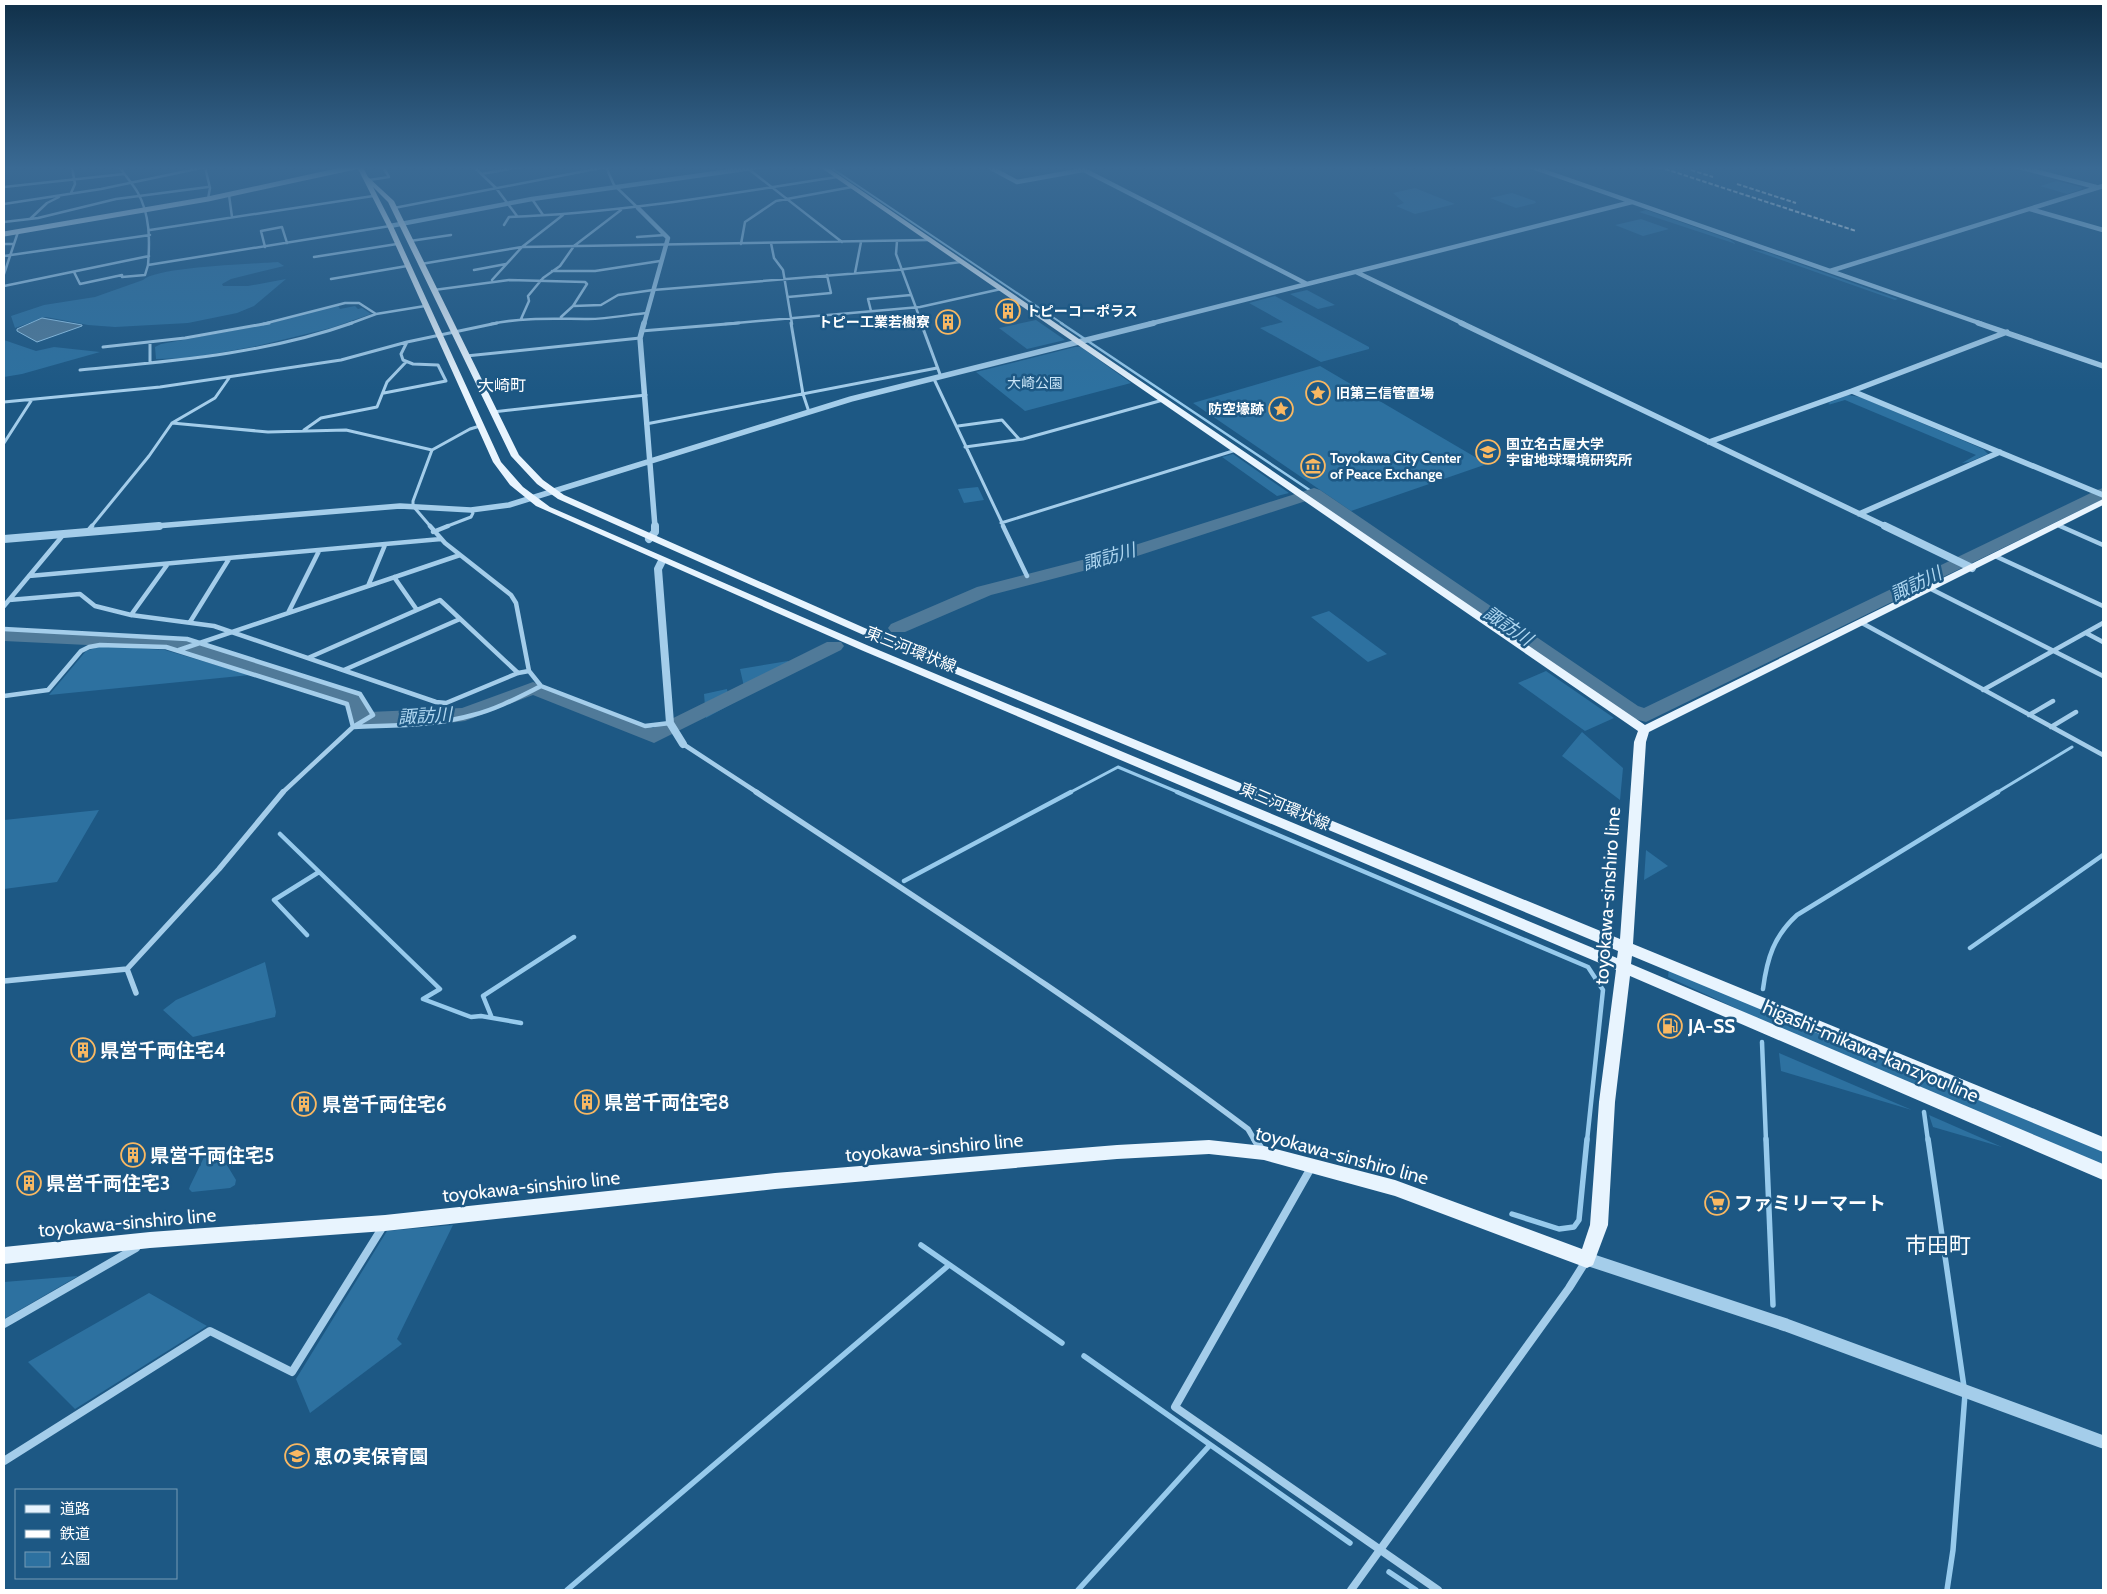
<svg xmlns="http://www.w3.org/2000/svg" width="2107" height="1594" viewBox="0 0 2107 1594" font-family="Cabin,'Noto Sans JP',sans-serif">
<rect width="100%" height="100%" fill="#1d5884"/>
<path fill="#2d71a0" d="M2057,181L2081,187L2082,189L2067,194L2040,186Z
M1415,188L1455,204L1415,214L1396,206L1404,203L1393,193Z
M1512,193L1535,201L1536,203L1516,208L1490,198Z
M1646,210L1729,239L1736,244L1639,212Z
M1641,219L1669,229L1643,236L1615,225Z
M1750,249L1766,252L1898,299L1895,300Z
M278,262L284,266L231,279L222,284L223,286H248L286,279L254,306L237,313L188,323L115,327L88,325L46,317L15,328L11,316L44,305L95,297L143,280C157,267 253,264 278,262Z
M1307,290L1335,305L1318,309L1290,294Z
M1275,296L1369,347V349L1321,362L1260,328L1283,322L1249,303Z
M338,305L340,309L355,306L358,309L362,308L371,314L331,328L257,346L190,358L156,359L155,347L161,344L264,325Z
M1036,320L1065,340L1027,349L999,328Z
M4,340L36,351L54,347L100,352L22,374L4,377Z
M1075,347H1081L1131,383L1025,411L976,372Z
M1320,366L1487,464L1351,511L1193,403Z
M1848,395L1860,397L1983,449L1988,454L1969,462L1962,463L1976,455L1845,400L1828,405L1830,404L1828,403Z
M1233,454L1289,493L1277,496L1222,457Z
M978,487L984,500L964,503L958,489Z
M1329,611L1387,654L1368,662L1311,617Z
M101,646L165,650L250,675L49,695L86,651Z
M788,661L793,670L706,718L704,694L727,689L728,695L745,691L740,669Z
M1546,671L1614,718L1585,731L1518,683Z
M1582,732L1623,768L1620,800L1562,756Z
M99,810L57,882L4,889V820Z
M1646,850L1668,866L1644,880Z
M265,962L276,1012L275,1017L193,1037L163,1010L176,1000Z
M1669,968L2103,1150V1167L1844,1058L1668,977Z
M1779,1053L1912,1110L1781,1071Z
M1929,1115L2002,1147L1933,1127Z
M211,1147H216L236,1180L235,1185L230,1188L192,1192L189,1189L190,1186L207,1151Z
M453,1225L397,1339L402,1344L310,1413L296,1379L387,1231Z
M78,1276L4,1319V1282Z
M149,1293L207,1326L75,1409L28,1362Z"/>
<path fill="#507a99" stroke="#97caec" d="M42,318L82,325V326L37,342L17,331V329Z"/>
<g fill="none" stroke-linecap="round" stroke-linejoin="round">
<path stroke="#97caec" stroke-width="2" d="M830,167L1063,324"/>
<path stroke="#97caec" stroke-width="2.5" d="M1061,323L1314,493"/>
<path stroke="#97caec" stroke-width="3" d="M1069,793L1118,767L1180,793
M1996,793L2072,747"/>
<path stroke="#97caec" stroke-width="4.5" d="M1177,792L1588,967L1603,990L1587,1141
M280,834L440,989L423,999L471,1017L481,1016L521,1023
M904,881L1071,792
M307,935L274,900L319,872
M1970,948L2103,855
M1763,989C1767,958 1774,936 1797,915L1998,792
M492,1018L483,996L574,937
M1762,1042L1766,1141
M1924,1112L1928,1141"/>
<path stroke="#97caec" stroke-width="5.5" d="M1766,1139L1773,1305
M1928,1139L1964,1387
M1512,1214L1559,1229L1574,1227L1579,1220L1587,1139
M921,1245L1062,1343
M1084,1356L1350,1543
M1389,1572L1416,1590
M567,1590L949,1265
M1078,1590L1210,1445
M1947,1590L1953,1550L1965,1394"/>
<path fill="#507a99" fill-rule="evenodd" d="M1314,488L1320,490L1638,706L1644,708L2097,490L2103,488V499L1646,722L1624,716L1312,499L1125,560L991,595L905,632H891L888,628L891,624L977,587L1113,552Z
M4,629L173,637L358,692L369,712L462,708L533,682L653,728L827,642H841L844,646L841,650L654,743L533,695L465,721L440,724L362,726L355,724L343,701L171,649L4,641Z"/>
<path stroke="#a4cdea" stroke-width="2.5" d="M120,167C125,176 133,184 138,193C150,215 150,240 148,265L390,226
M205,167L210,188L208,199
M474,167L496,188L517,216
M606,167L614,185L638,208
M746,167L842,242
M481,174L521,167
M369,180L389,177L383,167
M4,187L124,174
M71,193L75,184L72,167
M229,195L232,217
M532,199L543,215
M4,204L101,189L206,167
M394,208L606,167
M30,219L47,203L59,197
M4,222L38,218L116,199L208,187
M504,225L509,217C620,213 728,194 837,177
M150,230L373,196
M637,237L665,235
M410,241L451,235
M897,241L896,254L922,324
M771,243L774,258L783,270L792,324
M4,244H14
M741,244L745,222L776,201L852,187
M265,247L261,231L282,227L287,243
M4,256L150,235
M314,257L397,244
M421,264L522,247L929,240
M474,270L506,264
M552,271H595L660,261
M74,272L80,284L122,275V277L145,275L148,265
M855,273L861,242
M4,274L18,232
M331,279L407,266
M492,280L522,247L563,215
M4,286L149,256
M434,290L509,280L585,282L587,284L573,306
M788,297L831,293L827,275
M871,311L868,299L911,295
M561,317L573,306L601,305L618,295L653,290L897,270L961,262
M521,319L529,301L528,296L543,278L560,266L574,246L621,210
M263,324L345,303H359L376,314
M349,324L376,314L425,306
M491,324C524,317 555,319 588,319C607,319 627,315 646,313
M725,324L920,307L1001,289"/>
<path stroke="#a4cdea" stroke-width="3" d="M791,323L803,394L809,412
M921,323L941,377
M641,331L739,323
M150,344V363
M103,347L185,338L269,323
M466,356L640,338
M80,370C171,361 265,354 352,323
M934,379L1004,527
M384,393L446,381L438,365L413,364L403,360L401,354L407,342
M4,402L160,387L341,360L407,342L497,323
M493,412L646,395
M172,423L268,432L346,430L432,450
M646,424L937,368
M958,426L1002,420L1019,439
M304,430L321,418L377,407L387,382L406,362
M4,443L31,401
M965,447L1023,439L1163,400
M1001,523L1236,450
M2057,525L2062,527
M91,527L149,456L172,423L215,398L229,378
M431,527L413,506V501L432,450L470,429L480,426
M445,527L471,517L473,513L471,510"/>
<path stroke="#a4cdea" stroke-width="4.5" d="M430,526L445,543L511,595L516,603L529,671L541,686L645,726L670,723
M1003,526L1027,576
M2060,526L2103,545
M87,532L92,526
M433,532L448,526
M1995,556L2103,606
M29,576L441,539
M394,577L417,610L440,600L518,673
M368,586L385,545
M1931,589L2103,676
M9,600L80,594L95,606L131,615L214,626L436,702L446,703L518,673L529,671
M4,606L64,534
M288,613L319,551
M131,615L167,565
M190,622L229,559
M1862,623L2103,755
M4,629L187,639L360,694L373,715L353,727
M2086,633L2103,642
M179,650L460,555
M308,658L417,610
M344,670L460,619
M1983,690L2103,623
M4,696L48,690L81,651L89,647L100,645L166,647L347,704L353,727L282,793
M2029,715L2053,701
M354,727C394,725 435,726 473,715C497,709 519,697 541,686
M2051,727L2076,712
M683,744L758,793"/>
<path stroke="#a4cdea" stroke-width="5.5" d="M756,792C922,902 1089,1009 1248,1129L1255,1141
M127,969L219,869L283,792
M4,981L127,969L136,993"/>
<path stroke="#a4cdea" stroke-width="8" d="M1255,1139L1262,1151
M1312,1166L1175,1407L1438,1590
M4,1324L136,1248
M4,1461L210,1331L292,1372L382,1228
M1351,1590L1569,1288L1586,1261"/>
<path stroke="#a4cdea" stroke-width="4.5" d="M989,167L1017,182L1083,170
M1078,167L1307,284
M1532,167L1982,324
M2019,167L2096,187
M638,208L668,238L644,324
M2030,209L2103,230
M390,226L532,199L759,167
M1830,271L2103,186
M1356,272L1464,324
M1149,324L1632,202"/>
<path stroke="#a4cdea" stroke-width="5.5" d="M644,323L640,338L655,527
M1461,323L1887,527
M1978,323L2103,366
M2007,332L1852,391L2103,495
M1709,442L1852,391
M1859,514L2000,452
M144,527L400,506L471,510L509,505L851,399L1154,323"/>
<path stroke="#a4cdea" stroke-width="8" d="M1885,526L1972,568
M4,539L159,526
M649,539L655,532V526
M662,561L658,569L670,723L683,744"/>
<path stroke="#a4cdea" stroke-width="13" d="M1587,1259L1786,1325L2103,1442"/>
<path stroke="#cfe6f8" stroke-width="5" d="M4,234L208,199L355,167"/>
<path fill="#e8f4fe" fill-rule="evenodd" d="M357,167H363L368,177L394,201L519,455L543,480L564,495L885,637L1620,939L1634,742L1638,731L820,167H827L1645,725L2103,499V505L1649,732L1646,742L1633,944L2103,1137V1152L1632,956L1631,964L2103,1164V1180L1630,976L1615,1102L1608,1225L1593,1265L1587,1268L1395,1196L1264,1160L1209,1154L1117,1159L775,1189L385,1231L150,1248L4,1264V1247L150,1232L385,1215L775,1173L1117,1145L1209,1140L1264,1146L1395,1180L1582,1249L1590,1225L1599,1102L1616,970L861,650L536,506L510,485L493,462L387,226ZM373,187L388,202L511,456L537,484L558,499L877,641L1618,951L1617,958L869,646L550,507L523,487L501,462L393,226Z"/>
<path stroke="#fff" stroke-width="2" stroke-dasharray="4.5 2" stroke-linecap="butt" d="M1659,167L1856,231
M1691,170L1713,177
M1737,184L1796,203"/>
</g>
<linearGradient id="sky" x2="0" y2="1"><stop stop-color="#103049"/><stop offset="0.43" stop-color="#3a6a94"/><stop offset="1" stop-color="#3a6a94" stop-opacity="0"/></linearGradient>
<rect width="2107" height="391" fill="url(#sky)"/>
<defs>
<g id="building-ring" transform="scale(1.25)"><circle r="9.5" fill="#1d5884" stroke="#f9b862" stroke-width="1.5"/><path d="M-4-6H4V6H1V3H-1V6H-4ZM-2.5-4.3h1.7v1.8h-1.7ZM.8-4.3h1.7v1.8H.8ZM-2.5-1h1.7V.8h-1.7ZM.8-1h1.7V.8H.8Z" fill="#f9b862"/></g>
<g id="sight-ring" transform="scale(1.25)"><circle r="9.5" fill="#1d5884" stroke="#f9b862" stroke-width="1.5"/><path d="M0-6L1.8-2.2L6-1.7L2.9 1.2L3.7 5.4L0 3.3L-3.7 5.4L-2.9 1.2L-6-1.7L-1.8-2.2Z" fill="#f9b862"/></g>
<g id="university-ring" transform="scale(1.25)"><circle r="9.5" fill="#1d5884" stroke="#f9b862" stroke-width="1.5"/><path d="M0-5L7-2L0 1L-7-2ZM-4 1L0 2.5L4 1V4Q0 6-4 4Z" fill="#f9b862"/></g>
<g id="museum-ring" transform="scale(1.25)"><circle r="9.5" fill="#1d5884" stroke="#f9b862" stroke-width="1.5"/><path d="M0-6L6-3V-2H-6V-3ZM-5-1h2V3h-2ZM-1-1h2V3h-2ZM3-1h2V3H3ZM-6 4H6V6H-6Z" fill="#f9b862"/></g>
<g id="fuel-ring" transform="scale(1.25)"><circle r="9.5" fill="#1d5884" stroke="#f9b862" stroke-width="1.5"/><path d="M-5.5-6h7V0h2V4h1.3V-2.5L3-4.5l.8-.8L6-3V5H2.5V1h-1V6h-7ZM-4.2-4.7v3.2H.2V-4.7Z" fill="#f9b862"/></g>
<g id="supermarket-ring" transform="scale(1.25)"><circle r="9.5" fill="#1d5884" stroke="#f9b862" stroke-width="1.5"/><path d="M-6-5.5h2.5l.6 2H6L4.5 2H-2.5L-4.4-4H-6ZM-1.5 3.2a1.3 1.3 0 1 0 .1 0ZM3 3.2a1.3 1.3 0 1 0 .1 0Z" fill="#f9b862"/></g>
<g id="school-ring" transform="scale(1.25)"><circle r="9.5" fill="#1d5884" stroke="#f9b862" stroke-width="1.5"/><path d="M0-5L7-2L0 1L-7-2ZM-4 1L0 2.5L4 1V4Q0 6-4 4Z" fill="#f9b862"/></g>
</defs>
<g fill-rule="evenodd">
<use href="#building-ring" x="1008" y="311"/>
<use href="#building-ring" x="948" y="322"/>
<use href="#sight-ring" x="1318" y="393"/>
<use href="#sight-ring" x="1281" y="409"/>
<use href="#university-ring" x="1488" y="452"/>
<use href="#museum-ring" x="1313" y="466"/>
<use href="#fuel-ring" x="1670" y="1026"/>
<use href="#building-ring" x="83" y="1050"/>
<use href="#building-ring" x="587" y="1102"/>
<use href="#building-ring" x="304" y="1104"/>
<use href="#building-ring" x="133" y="1155"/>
<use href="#building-ring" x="29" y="1183"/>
<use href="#supermarket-ring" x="1717" y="1203"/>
<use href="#school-ring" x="297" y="1456"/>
</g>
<g text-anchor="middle" stroke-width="5" stroke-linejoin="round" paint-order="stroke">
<g font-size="14" font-weight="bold" fill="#fff" stroke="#1d5884" text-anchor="start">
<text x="1026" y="316">トピーコーポラス</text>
<text x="930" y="327" text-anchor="end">トピー工業若樹寮</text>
<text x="1336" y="398">旧第三信管置場</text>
<text x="1264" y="414" text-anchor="end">防空壕跡</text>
<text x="1506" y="449">国立名古屋大学<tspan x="1506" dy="16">宇宙地球環境研究所</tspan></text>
<text x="1330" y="463">Toyokawa City Center<tspan x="1330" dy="16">of Peace Exchange</tspan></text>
</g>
<g font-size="14" fill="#c8e4f7" stroke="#1d5884">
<text x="1035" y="388">大崎公園</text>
</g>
<g font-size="16" fill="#fff" stroke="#1d5884">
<text x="502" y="391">大崎町</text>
</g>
<g font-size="16" fill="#fff" stroke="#1d5884">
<text transform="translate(911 649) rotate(22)" y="6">東三河環状線</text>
<text transform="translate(1285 806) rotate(23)" y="6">東三河環状線</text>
</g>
<g font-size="18" font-style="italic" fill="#afd7f1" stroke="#1d5884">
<text transform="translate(1109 557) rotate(-16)" y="6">諏訪川</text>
<text transform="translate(1916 584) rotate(-26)" y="6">諏訪川</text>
<text transform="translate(1508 626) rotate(34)" y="6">諏訪川</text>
<text transform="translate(425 716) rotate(-3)" y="6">諏訪川</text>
</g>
<g font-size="19" fill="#fff" stroke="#1d5884">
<text transform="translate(1607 896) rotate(-86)" y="7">toyokawa-sinshiro line</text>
<text transform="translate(1871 1051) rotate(23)" y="7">higashi-mikawa-kanzyou line</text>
<text transform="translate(934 1147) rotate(-5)" y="7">toyokawa-sinshiro line</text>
<text transform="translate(1342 1155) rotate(15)" y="7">toyokawa-sinshiro line</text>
<text transform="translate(531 1186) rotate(-6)" y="7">toyokawa-sinshiro line</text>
<text transform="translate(127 1222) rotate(-5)" y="7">toyokawa-sinshiro line</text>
</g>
<g font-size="19" font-weight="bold" fill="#fff" stroke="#1d5884" text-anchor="start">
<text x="1688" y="1033">JA-SS</text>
<text x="100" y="1057">県営千両住宅4</text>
<text x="604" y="1109">県営千両住宅8</text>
<text x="322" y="1111">県営千両住宅6</text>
<text x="150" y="1162">県営千両住宅5</text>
<text x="46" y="1190">県営千両住宅3</text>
<text x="1734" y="1210">ファミリーマート</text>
<text x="314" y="1463">恵の実保育園</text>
</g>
<g font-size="22" fill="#fff" stroke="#1d5884">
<text x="1938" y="1253">市田町</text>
</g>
</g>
<rect width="2107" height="1594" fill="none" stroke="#ffffff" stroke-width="10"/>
<rect x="15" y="1489" width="162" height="90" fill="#1d5884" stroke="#779bb5"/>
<rect x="25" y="1505" width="25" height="8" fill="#e8f4fe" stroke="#779bb5"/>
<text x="60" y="1514" font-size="15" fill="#ffffff">道路</text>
<rect x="25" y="1530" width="25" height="8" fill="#ffffff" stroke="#779bb5"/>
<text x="60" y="1539" font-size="15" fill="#ffffff">鉄道</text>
<rect x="25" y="1552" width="25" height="15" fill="#2d71a0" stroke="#779bb5"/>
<text x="60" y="1564" font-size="15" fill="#ffffff">公園</text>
</svg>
